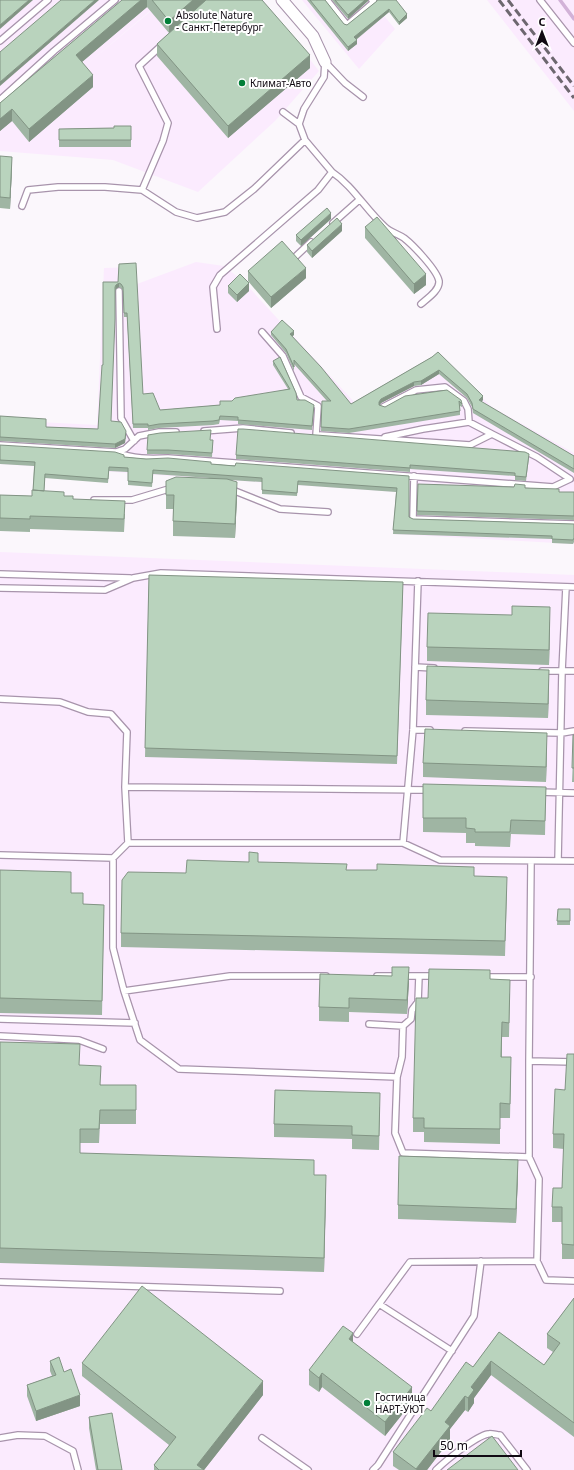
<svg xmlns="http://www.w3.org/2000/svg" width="574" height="1470" viewBox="0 0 574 1470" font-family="'Noto Sans',sans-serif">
<rect width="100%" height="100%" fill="#fbf7fc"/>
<path fill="#fbebfe" d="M0,0H163L80,70L164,0H263L319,71L275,121L198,192L113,160L0,151Z
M302,0H371L395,29L359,69Z
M487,0H574V111Z
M196,262L224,266L244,282L356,404L437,355L492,407L574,453V544L393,534L396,492L0,464V420L97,425L104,268L136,267L137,284Z
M0,552L574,575V1470H0Z"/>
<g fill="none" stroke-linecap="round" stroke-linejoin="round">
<path stroke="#d2b2d8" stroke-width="3.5" d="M560,0L574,19"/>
<g stroke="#a894ac" stroke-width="8">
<path id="lane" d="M327,0L347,25L374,2L372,0
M540,0L574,43
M0,41L48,0
M325,62L345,83L363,97
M0,100L54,51L115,0
M283,112L299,124
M332,172C353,186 366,210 385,227C390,232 398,234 404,238C413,245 437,270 439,281C440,290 428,298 421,304
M142,190L163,141L168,123L139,66L162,45
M22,206L28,190L58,187H105L142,190L176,212L197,218L225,212L254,189L305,140
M333,223L359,200
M294,258L311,242
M119,291L121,418L134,441
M217,329L213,287L220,275L318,190L332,172L305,140L299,124L304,109L324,77L325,62
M262,332L283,356L301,397L318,406L316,435
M383,407L416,390L445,387L464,401L468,409L469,422
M204,431L243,428L291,433
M385,437L423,429L469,422L492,434
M0,445L116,452L125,449L139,436L159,432H176
M116,452C133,459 150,459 168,458L553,487L570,479L537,457L492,434L470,445L320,435
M414,476L413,519L574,524
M230,489L280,509L328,512
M94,500H132L172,488
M0,574L130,578
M0,588L105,590L133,578L161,573L574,587
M415,667L434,668
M542,671H574
M0,699L60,702L88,712L111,714L127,732L125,787L128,843
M413,730H430
M465,731L562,733L574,731
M125,787L430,790
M538,792L574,793
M403,843L413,730L418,581
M0,855L113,858L128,843H403L440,860L574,861
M113,858V948L124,991L140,1040L179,1069L397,1077L395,1133L403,1153L529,1157
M558,861L562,671L566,587
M531,862L529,1061V1157L539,1179L537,1261L546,1280L574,1281
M377,976H434
M483,977H531
M124,991L230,976H326
M0,1019L135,1023
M369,1024L403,1026L402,1057L397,1077
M403,1026L411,1019L412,1010L418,1002L419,976
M0,1036L79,1040L103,1049
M529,1061L574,1062
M0,1282L280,1291
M379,1304L452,1351
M357,1334L410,1262L537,1261
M0,1438L18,1435L45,1436L73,1451L78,1470
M262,1438L308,1470
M373,1470L378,1465L474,1316L481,1261
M436,1470C445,1461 476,1436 488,1434C491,1433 497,1435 500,1435L527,1470"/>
</g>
<g stroke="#a894ac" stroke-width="13">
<path id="street" d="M282,0L313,36L325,62"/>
</g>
<use href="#lane" stroke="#fff" stroke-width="5.5"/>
<use href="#street" stroke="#fff" stroke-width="11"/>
<path stroke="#6d676f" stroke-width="3" stroke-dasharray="8 4" stroke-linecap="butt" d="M499,0L574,98
M508,0L574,86"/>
</g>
<path fill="#9fb5a3" d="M122,0H262L310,68L228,138L157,56V44L169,33L147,7L82,62L93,87L29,142L12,121L0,131V103Z
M307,0H325L344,24L347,25L377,1L407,18L399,25L389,12L356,40L357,44L348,51Z
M332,0H368V1L348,19Z
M131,126V147H59V129L114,128Z
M0,156L12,168L10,209L0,208Z
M331,219L301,246L296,241V235Z
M365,227L426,285L414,294L365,238Z
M342,231L312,258L307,252V245Z
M119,264L143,394L160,410L220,405L232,401L288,389L273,365V361L297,400L314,405L312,430L238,424V421L220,420L219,424L213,425L159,428L148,430V428H133L127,317H124L123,291L121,288L119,287L116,289L115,291L111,421L126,435L125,443L115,448L0,441V416L46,427L98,429L103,365V282H118Z
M248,271L306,278L271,308L248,281Z
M228,286L249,291L237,302L228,293Z
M271,332L294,335L292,336L351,404L432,357L483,400L481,402L574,456V473L473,413L472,407L467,398L439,374L421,385L414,386L381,403L380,405L385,407L447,390L462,404V407L460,406V415L349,433L321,431L322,401H327L294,364V371L286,353L271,335Z
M211,440H213L212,457L168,454H147V450Z
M0,445L124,457L211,464L409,476V517L413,519L574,524V542L573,544L552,543V539L393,534L396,492L298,485L297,496L262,494V482L230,480L237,497L235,538L173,536V509H166V495L210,478L153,474L152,487L128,485V472L109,471L108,483L45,478L44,491L64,496L73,499L125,514L124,532L30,529V532L0,531V495L32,496L33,490L34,466L0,464Z
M236,455L529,458L526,481L515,480V476L410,469V472L236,459Z
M418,484L525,488L559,492H574V520L417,515Z
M149,575L403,590L397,764L145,757Z
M550,622L549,665L427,661V647Z
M549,684L548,718L426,715V700Z
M574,735V782H572Z
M547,748L546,782L423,777V763Z
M546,787L545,835L511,834L510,847L475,846V843H466V833L423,832V818Z
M258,862L347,870L474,876L507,891L505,956L121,947V933L186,873Z
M0,870L71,893L83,904L104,905L102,1015L0,1013Z
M558,909H570V925H557Z
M392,976L409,981L407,1014L349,1012V1022L319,1021V1007Z
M490,979L510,994L509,1037H502V1057L511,1071L510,1118H500V1144L424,1142V1132H413V1118L428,998Z
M0,1042L80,1065L101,1085H136V1124H100L99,1143H80V1153L314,1175L326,1189L324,1272L0,1263Z
M574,1054V1259H562V1222H552V1207L562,1188L564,1149L553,1148V1134Z
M380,1107L379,1150L352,1149V1139L274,1137V1124Z
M518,1175L516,1223L398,1219V1205Z
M574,1298V1437L491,1375L474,1398V1403L468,1412L465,1410L450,1429V1440L427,1470H399L393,1466V1452L431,1411L473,1367L499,1332L544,1365L553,1352L547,1348V1334Z
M353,1342L412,1402L385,1436L322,1387L319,1392L309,1385V1370Z
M50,1361L64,1372L80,1406L36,1421L27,1396V1385L52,1376L50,1371Z
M82,1363L263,1395L204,1470H154V1465L169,1445L82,1376Z
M89,1417L122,1470H96L89,1428Z"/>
<path fill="#829484" d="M29,0H33L0,29V25Z
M95,0H99L0,86V82Z
M141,0H147V7L76,67V55Z
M193,0H208L169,33V21Z
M365,0H368V1L348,19V15Z
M389,9V12L354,41V37Z
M407,14V18L399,25V22Z
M357,40V44L348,51V47Z
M310,55V68L228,138V126Z
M93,75V87L29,142V129Z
M12,109V121L0,131V119Z
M12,157V168L10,209V198Z
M331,213V219L301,246V240Z
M342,224V231L312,258V251Z
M306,268V278L271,308V297Z
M426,274V285L414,294V284Z
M119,283V287L116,289L115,291L116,285Z
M249,283V291L237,302V295Z
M294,331V335L290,338V334Z
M439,370V374L421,385V381Z
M414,382V386L381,403L379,406V402L381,399Z
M483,396V400L479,404V400Z
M126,431L125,443L115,448V444Z
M237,482V497L235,538V524Z
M550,607V622L549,665V650Z
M549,670V684L548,718V704Z
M547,733V748L546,782V767Z
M409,967V981L407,1014V1000Z
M518,1160V1175L516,1223V1209Z
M326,1175V1189L324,1272V1258Z
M353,1333V1348L349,1339Z
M491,1361V1375L474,1398V1403L468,1412V1398L471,1387Z
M322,1373V1387L319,1392V1378Z
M263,1381V1395L204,1470L197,1465Z
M412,1387V1402L385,1436V1422Z
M80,1395V1406L36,1421V1411Z
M465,1396V1410L450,1429V1440L427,1470H416L445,1422Z"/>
<path fill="#b9d3bd" stroke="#829484" d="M0,0H29L0,25Z
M61,0H95L0,82V52Z
M122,0H141L76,55L93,75L29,129L12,109L0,119V103Z
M152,0H193L169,21Z
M206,0H262L310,55L228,126L157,44Z
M310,0H325L344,24L347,25L377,1V0H396L407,14L399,22L389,9L354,37L357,40L348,47Z
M335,0H365L348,15Z
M114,126H131V140H59V129L114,128Z
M0,156L12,157L10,198L0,197Z
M327,208L331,213L301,240L296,235Z
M377,217L426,274L414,284L365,227Z
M337,218L342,224L312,251L307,245Z
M282,241L306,268L271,297L248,271Z
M136,263L143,394L153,393L160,410L220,405V401H232L235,398L290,389L273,361L280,357L296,393L297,400H305L314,405L312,426L238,420V417L220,416L219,420L213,421L159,424L148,426V424H133L127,313H124L123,287L121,284L119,283L116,285L115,287V319L111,421L121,422L126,431L125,439L115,444L0,437V416L46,419V427L98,429L102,365H103V282H118L119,264Z
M240,274L249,283L237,295L228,286Z
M282,320L294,331L290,334L321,367L351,404L432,357L438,352L483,396L479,400L574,456V469L473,409L472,403L467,394L439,370L421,381L414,382L381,399L379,402V405L385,407L405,396L447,390L461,400L462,404L459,401L460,411L349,429L321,427L322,401H331L294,360V367L286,349L271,332Z
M238,429H243L525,452L529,454L526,477L515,476V473L410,465V468L236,455Z
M211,430L210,440H213L212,453L168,450H147L148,435L160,433Z
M0,445L115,452L124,455V457L146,459L168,458L211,462V464L235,466L236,463L409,476V517L413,519L574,524V538L573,540L552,539V536L393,530L397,488L298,481L297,493L262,490V478L153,470L152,483L128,481V468L109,467L108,479L45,474L44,491L33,490L35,462L0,460Z
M176,477L227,479L237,482L235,524L173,521L174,495H166V481Z
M418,484L514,487L515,484L525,485V488L559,489V492H574V516L417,511Z
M32,490L64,492V496H73V499L125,501L124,519L30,516V519L0,518V495L32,496Z
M149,575L403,582L397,756L145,748Z
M512,606L550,607L549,650L427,647L428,613L512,615Z
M427,666L549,670L548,704L426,700Z
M425,729L547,733L546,767L423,763Z
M573,735H574V768H572Z
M423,784L546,787L545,821L511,820L510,832H475V829L466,828V818H423Z
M249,852L258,853V862L347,864L346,870H377V864L474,867V876L507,877L505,941L121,933L122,880L128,872L186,873L187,860L249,862Z
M0,870L71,872V893H83V904L104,905L102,1001L0,998Z
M558,909H570V921H557Z
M392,967H409L407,1000L349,998V1008L319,1007L320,974L392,976Z
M429,969L490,970V979L510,980L509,1023L502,1022L501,1057H511L510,1104L500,1103V1129L424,1128V1118H413L416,998H428Z
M0,1042L80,1044L79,1065L101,1066L100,1085H136V1110H100L99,1129H80V1153L314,1160V1175H326L324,1258L0,1248Z
M567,1054H574V1245L562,1244V1207H552L553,1188H562L564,1134H553L555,1089L565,1090Z
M275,1090L380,1093L379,1136L352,1135V1126L274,1124Z
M399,1156L518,1160L516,1209L398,1205Z
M142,1286L263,1381L197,1465L204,1470H159L154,1465L176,1437L82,1363Z
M574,1298V1423L491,1361L471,1387L474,1390L468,1398L465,1396L445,1422L450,1426L416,1469L393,1452L427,1408L431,1411L466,1362L473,1367L499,1332L544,1365L560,1343L547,1334Z
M343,1326L353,1333L349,1339L412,1387L385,1422L322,1373L319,1378L309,1370Z
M59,1357L64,1372L71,1369L80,1395L36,1411L27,1385L56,1375L50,1361Z
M112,1413L122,1470H98L89,1417Z
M492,1436L518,1470H447Z"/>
<g fill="#017f38" stroke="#fff" stroke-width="1.5">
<circle cx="168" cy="21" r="4"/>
<circle cx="242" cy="83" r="4"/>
<circle cx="367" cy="1403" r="4"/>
</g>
<g text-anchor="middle" stroke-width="4" stroke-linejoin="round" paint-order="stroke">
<g font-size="10" fill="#100912" stroke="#fff" text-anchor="start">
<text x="176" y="19">Absolute Nature<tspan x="176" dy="12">- Санкт-Петербург</tspan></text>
<text x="250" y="87">Климат-Авто</text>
<text x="375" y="1401">Гостиница<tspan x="375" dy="12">НАРТ-УЮТ</tspan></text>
</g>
</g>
<g transform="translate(542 32)" stroke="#ffffff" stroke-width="3" paint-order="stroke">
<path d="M0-3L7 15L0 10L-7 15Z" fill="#100912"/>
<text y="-6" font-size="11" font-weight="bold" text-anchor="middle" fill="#100912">С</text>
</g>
<path d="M434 1450v6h87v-6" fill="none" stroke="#100912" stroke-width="2"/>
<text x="440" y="1450" font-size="12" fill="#100912" stroke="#ffffff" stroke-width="3" paint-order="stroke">50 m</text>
</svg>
